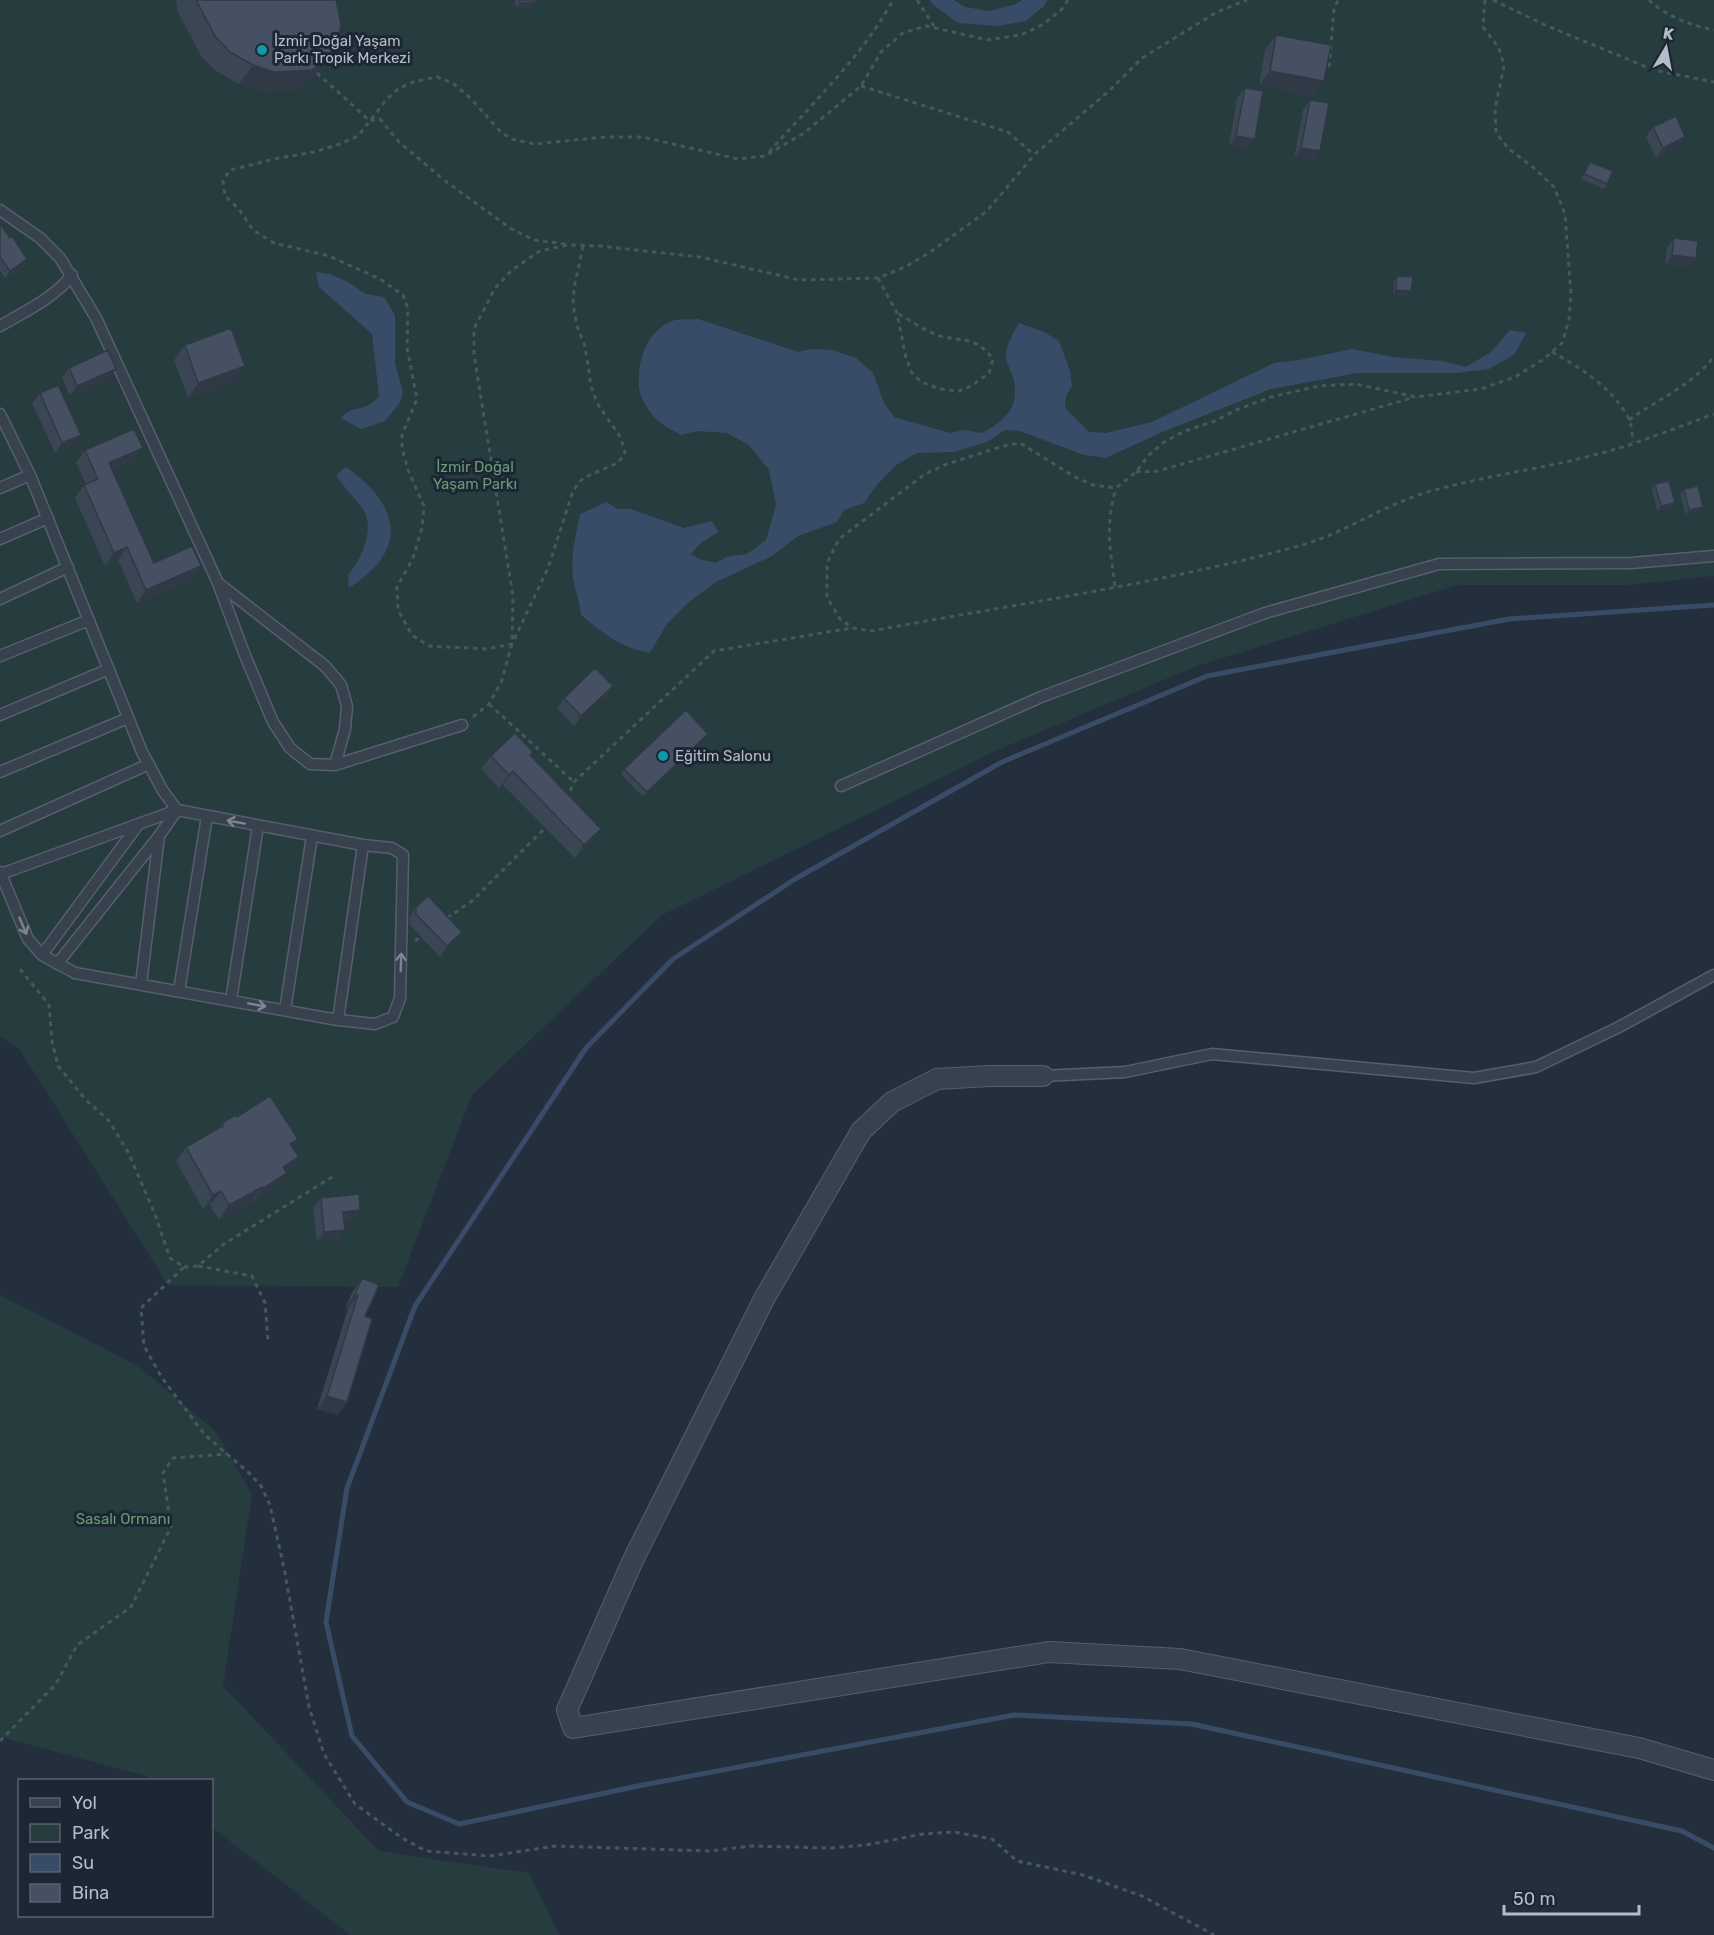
<svg xmlns="http://www.w3.org/2000/svg" width="1714" height="1935" viewBox="0 0 1714 1935" font-family="Rubik,sans-serif">
<rect width="100%" height="100%" fill="#242f3e"/>
<path fill="#263c3f" d="M0,0H1714V576L1627,585H1457L1197,666L1000,749L662,915L472,1095L398,1287L168,1285L20,1050L0,1036Z
M0,1295L138,1366L215,1431L252,1494L223,1686L379,1851L529,1873L559,1935H350L212,1827V1780H152L147,1776L0,1737Z"/>
<path fill="#394c67" d="M930,0H954L965,7L989,11L1016,4L1022,0H1047L1044,6L1026,21L998,26L958,23L932,4Z
M316,272L330,274L348,282L366,294L384,297L395,315V363L403,393L399,404L385,421L361,429L341,418C353,404 366,413 379,396L372,334L319,287Z
M698,319L798,352L811,349L832,350L856,358L873,373L884,403L894,417L950,433L964,430L982,433C1004,421 1019,409 1014,381C1013,373 1007,366 1006,358C1005,346 1013,333 1019,323L1044,332L1059,341L1070,371L1072,386L1066,396L1065,408L1089,432L1106,433L1152,422L1274,363L1299,360L1352,349L1393,357L1442,361L1466,367L1491,352L1510,330L1526,333L1514,355L1489,369L1456,373H1357L1271,389L1160,433L1106,458L1084,455L1020,431L1005,430L987,442L954,452L917,453L896,465L876,486L864,503L844,510L837,522L798,536L772,556L716,582L688,603L666,625L650,653C620,647 604,634 581,615C580,603 576,593 574,582C569,559 576,536 580,514L606,502L618,509H631L684,528L712,521L718,532L701,543L691,554L699,559L716,563L726,557L747,554L766,540L776,505L769,470L749,445L727,433L697,431L681,435C672,430 660,424 654,417C649,411 642,400 640,393C635,366 645,329 675,320C682,319 691,320 698,319Z
M346,467C401,506 409,550 349,588L348,575C360,561 374,532 365,513C360,503 343,487 336,475Z"/>
<g fill="none" stroke-linecap="round" stroke-linejoin="round">
<path stroke="#394c67" stroke-width="5" d="M1714,605L1509,619L1207,676L1002,762L795,879L673,959L586,1048L415,1306L347,1488L326,1622L352,1736L407,1802L459,1824L643,1785L1014,1715L1192,1724L1682,1831L1714,1848"/>
<g stroke="#565f6c" stroke-width="13">
<path id="lane" d="M0,210L40,238L60,258L96,318L218,583L244,653L273,722L290,748L310,764L335,765L462,725
M0,326C26,311 54,298 72,275
M0,414L30,475L142,752L163,791L177,810L363,845L392,848L403,855L400,998L393,1017L375,1024L338,1020L75,973L42,955L28,939L0,872
M0,488L30,475
M0,539L48,518
M218,583L325,666L341,685L347,706L345,729L335,765
M0,599L68,567
M0,656L89,620
M0,715L109,669
M0,772L128,718
M841,786L1041,697L1265,613L1439,564L1631,563L1714,556
M0,831L149,764
M1,874L177,810
M42,955L138,825
M57,964L159,836L177,810
M141,984L159,836
M179,991L207,816
M231,1000L258,826
M285,1010L312,836
M338,1020L363,845
M1043,1076L1125,1072L1212,1054L1474,1078L1536,1067L1619,1027L1714,975"/>
</g>
<g stroke="#565f6c" stroke-width="22">
<path id="street" d="M1043,1076H989L937,1079L892,1102L861,1131L764,1299L633,1560L567,1710L573,1728L1049,1652L1180,1659L1639,1748L1714,1770"/>
</g>
<path stroke="#44595c" stroke-width="3" stroke-dasharray="4.5 4.5" stroke-linecap="butt" d="M917,0L934,26
M1485,0L1483,27L1499,48L1504,66L1495,109L1496,133L1509,149L1535,169L1554,187L1565,214L1571,294L1569,320L1562,343L1544,359L1515,377L1481,389L1415,397L1356,384L1319,386L1271,397L1236,410L1215,421L1185,431L1164,442L1149,455L1136,472L1116,488L1093,485L1075,477L1020,443L1003,446L947,464L925,474L839,539L827,563V597L840,619L853,628L872,631C1015,604 1161,584 1302,545C1347,532 1385,504 1431,491C1485,476 1540,469 1594,455C1635,445 1675,428 1714,414
M1493,0L1545,25L1654,70L1714,82
M1649,0C1666,16 1692,26 1714,30
M1329,67L1334,9L1338,0
M317,73L370,121L380,119L399,142L444,180L510,228L534,240L566,244
M861,86L1008,132L1034,155
M769,152C810,106 864,54 893,0
M583,246L574,288L573,304L577,326L585,346L591,386L597,403L621,438L625,453L618,463L585,477L578,483L572,494L548,568L512,644L486,649L429,646L412,635L398,610L397,587L413,558L422,528L424,506L408,470L402,448V435L417,399L407,348L408,309L403,295L380,279L329,256L274,243L253,230L239,209L225,196L223,181L230,170L279,158L314,152L340,144L358,136L387,99L398,89L413,82L437,77L453,83L472,100L499,130L511,139L535,144L605,137H643L738,159L765,156L804,133L861,86L881,52L903,33L926,26L988,40L1021,35L1042,25L1061,10L1068,0
M878,278L897,313L906,358L912,373L921,382L940,389L959,391L971,386L989,373L993,359C972,331 957,345 930,332C919,327 908,319 897,313
M1552,352C1581,368 1613,388 1629,419C1632,426 1632,435 1633,442
M1629,420C1658,399 1692,386 1714,356
M1136,472L1158,471L1415,397
M1115,586C1110,547 1105,527 1116,488
M489,704L574,782
M473,717L489,704L501,683L512,644L513,596L474,355V329L495,288L512,270L540,251L568,245L601,246L700,257L799,280L878,278L905,267L929,253L987,211L1034,155L1109,91L1142,58L1217,12L1247,0
M567,799L574,782L714,651L852,628
M447,918L472,901L545,828
M415,941L421,937
M20,969L49,1005L52,1041L58,1066L85,1099L109,1121L128,1152L154,1212L170,1258L184,1267L141,1308L144,1346L162,1378L205,1435L249,1473L261,1486L270,1505L285,1573L309,1707L324,1754L355,1804L402,1838L426,1851L490,1856L555,1846L709,1851L751,1846L831,1848L866,1845L923,1834L954,1832L992,1839L1017,1861L1083,1875L1142,1896L1214,1935
M198,1266L252,1276L265,1303L268,1340
M184,1267L198,1266L224,1244L332,1177
M0,1741L56,1684L77,1645L131,1607L171,1527L163,1473L173,1458L227,1454"/>
<use href="#lane" stroke="#38414e" stroke-width="10"/>
<use href="#street" stroke="#38414e" stroke-width="20"/>
</g>
<path fill="#3b4654" d="M176,0H336L310,82L298,90L260,92L239,84L216,71L201,56L178,12Z
M515,0H536V2L532,7L516,8Z
M1276,35L1324,81L1314,96L1259,86L1265,50Z
M1245,88L1247,149L1229,146L1237,98Z
M1310,100L1320,151L1313,161L1294,158L1303,110Z
M1653,127L1678,147L1656,158L1646,137Z
M1590,162L1607,184L1604,189L1581,179L1587,167Z
M0,224L10,238L27,259L23,266L5,278L0,271Z
M1674,238L1689,268L1665,265L1667,248Z
M1397,276L1411,291L1408,296L1393,295L1394,281Z
M185,345L234,381L188,398L174,360Z
M69,368L109,379L70,396L62,378Z
M40,393L74,445L55,453L32,403Z
M143,448L134,460L112,470L154,563L192,579L137,603L118,560L105,566L75,498L84,485L86,484L76,463L85,450Z
M1655,484L1675,503L1671,508L1657,511L1652,489Z
M1684,489L1703,507L1700,512L1686,515L1680,494Z
M613,686L606,696L574,726L557,708L564,698Z
M708,734L704,739L643,797L621,774L624,769Z
M491,756H530L601,829L591,843L575,858L503,785L499,788L481,769Z
M416,907L455,942L440,957L409,924V917Z
M237,1117L298,1139L292,1147L289,1171L286,1172L277,1187L252,1203V1202L219,1220L210,1205L203,1209L176,1161L186,1147L218,1129L222,1123Z
M321,1198L360,1210L353,1221H344L338,1240L317,1242L313,1208Z
M362,1278L365,1316L347,1402L338,1415L317,1409L348,1309L345,1308L353,1291Z"/>
<path fill="#303945" d="M536,2L532,7L516,8L520,3Z
M336,46L310,82L298,90L260,92L239,84L253,65Z
M1270,71L1324,81L1314,96L1259,86Z
M1236,136L1255,139L1247,149L1229,146Z
M1685,137L1678,147L1656,158L1663,148Z
M1301,148L1320,151L1313,161L1294,158Z
M1672,255L1696,258L1689,268L1665,265Z
M27,259L23,266L5,278L10,271Z
M1396,290L1411,291L1408,296L1393,295Z
M245,366L234,381L188,398L198,383Z
M116,369L109,379L70,396L77,386Z
M81,435L74,445L55,453L62,443Z
M143,448L134,460L100,475L109,463Z
M1675,503L1671,508L1657,511L1661,506Z
M1703,507L1700,512L1686,515L1689,510Z
M127,547L118,560L105,566L114,553Z
M201,566L192,579L137,603L146,590Z
M613,686L606,696L574,726L581,716Z
M708,734L704,739L643,797L647,792Z
M513,771L503,785L499,788L509,775Z
M601,829L591,843L575,858L584,845Z
M462,932L455,942L440,957L447,946Z
M298,1139L288,1153L290,1144Z
M299,1157L289,1171L273,1181L283,1167Z
M287,1173L277,1187L252,1203L262,1189Z
M262,1187L252,1202L219,1220L229,1205Z
M221,1191L210,1205L203,1209L213,1195Z
M360,1210L353,1221L336,1222L343,1212Z
M345,1230L338,1240L317,1242L324,1232Z
M355,1294L358,1295L348,1309L345,1308Z
M327,1396L347,1402L338,1415L317,1409Z"/>
<path fill="#455162" stroke="#303945" stroke-width="1.5" d="M196,0H336L341,25L336,46L324,62L312,70L274,72L253,65L230,52L215,36Z
M519,0H536V2L520,3Z
M1276,35L1331,45L1324,81L1270,71Z
M1245,88L1263,91L1255,139L1236,136Z
M1310,100L1329,103L1320,151L1301,148Z
M1676,116L1685,137L1663,148L1653,127Z
M1590,162L1613,171L1607,184L1584,174Z
M0,224L10,238L12,236L27,259L10,271L0,257Z
M1674,238L1698,241L1696,258L1672,255Z
M1397,276L1413,277L1411,291L1396,290Z
M231,328L245,366L198,383L185,345Z
M108,350L116,369L77,386L69,368Z
M58,385L81,435L62,443L40,393Z
M134,429L143,448L109,463L154,563L192,546L201,566L146,590L127,547L114,553L84,485L98,479L85,450Z
M1669,481L1675,503L1661,506L1655,484Z
M1698,486L1703,507L1689,510L1684,489Z
M595,668L613,686L581,716L564,698Z
M686,710L708,734L647,792L624,769Z
M515,733L533,752L530,755L601,829L584,845L513,771L509,775L491,756Z
M428,896L462,932L447,946L416,914V907Z
M270,1096L298,1139L290,1144L299,1157L283,1167L287,1173L262,1189V1187L229,1205L221,1191L213,1195L186,1147L223,1126L222,1123L236,1115L237,1117Z
M359,1194L360,1210L343,1212L345,1230L324,1232L321,1198Z
M362,1278L379,1285L365,1316L372,1319L347,1402L327,1396L358,1295L355,1294Z"/>
<defs><path id="oneway-shaft" d="M-6 0H5M1.5-3L5.5 0L1.5 3" fill="none" stroke-width="1.6" stroke-linecap="round" stroke-linejoin="round" transform="scale(1.5)"/></defs>
<g stroke="#7c8592">
<use href="#oneway-shaft" transform="translate(236 822) rotate(-170)"/>
<use href="#oneway-shaft" transform="translate(23 926) rotate(67)"/>
<use href="#oneway-shaft" transform="translate(401 962) rotate(-88)"/>
<use href="#oneway-shaft" transform="translate(257 1005) rotate(10)"/>
</g>
<g fill="#0f9aa8" stroke="#1d2633" stroke-width="2">
<circle cx="262" cy="50" r="6"/>
<circle cx="663" cy="756" r="6"/>
</g>
<g text-anchor="middle" stroke-width="6" stroke-linejoin="round" paint-order="stroke">
<g font-size="15" fill="#b4bcc9" stroke="#1d2633" text-anchor="start">
<text x="274" y="46">İzmir Doğal Yaşam<tspan x="274" dy="17">Parkı Tropik Merkezi</tspan></text>
<text x="675" y="761">Eğitim Salonu</text>
</g>
<g font-size="15" fill="#6b9a76" stroke="#1d2633">
<text x="475" y="472">İzmir Doğal<tspan x="475" dy="17">Yaşam Parkı</tspan></text>
<text x="123" y="1524">Sasalı Ormanı</text>
</g>
</g>
<rect x="18" y="1779" width="195" height="138" fill="#1d2633" stroke="#59626f" stroke-width="1.5"/>
<rect x="30" y="1798" width="30" height="9" fill="#38414e" stroke="#59626f" stroke-width="1.5"/>
<text x="72" y="1809" font-size="18" fill="#b4bcc9">Yol</text>
<rect x="30" y="1824" width="30" height="18" fill="#263c3f" stroke="#59626f" stroke-width="1.5"/>
<text x="72" y="1839" font-size="18" fill="#b4bcc9">Park</text>
<rect x="30" y="1854" width="30" height="18" fill="#394c67" stroke="#59626f" stroke-width="1.5"/>
<text x="72" y="1869" font-size="18" fill="#b4bcc9">Su</text>
<rect x="30" y="1884" width="30" height="18" fill="#455162" stroke="#59626f" stroke-width="1.5"/>
<text x="72" y="1899" font-size="18" fill="#b4bcc9">Bina</text>
<g transform="translate(1666 48) rotate(10)" stroke="#1d2633" stroke-width="4.5" paint-order="stroke">
<path d="M0-4.5L10 22L0 15L-10 22Z" fill="#b4bcc9"/>
<text y="-9" font-size="16" font-weight="bold" text-anchor="middle" fill="#b4bcc9">K</text>
</g>
<path d="M1504 1905v9h135v-9" fill="none" stroke="#b4bcc9" stroke-width="3"/>
<text x="1513" y="1905" font-size="18" fill="#b4bcc9" stroke="#1d2633" stroke-width="4.5" paint-order="stroke">50 m</text>
</svg>
